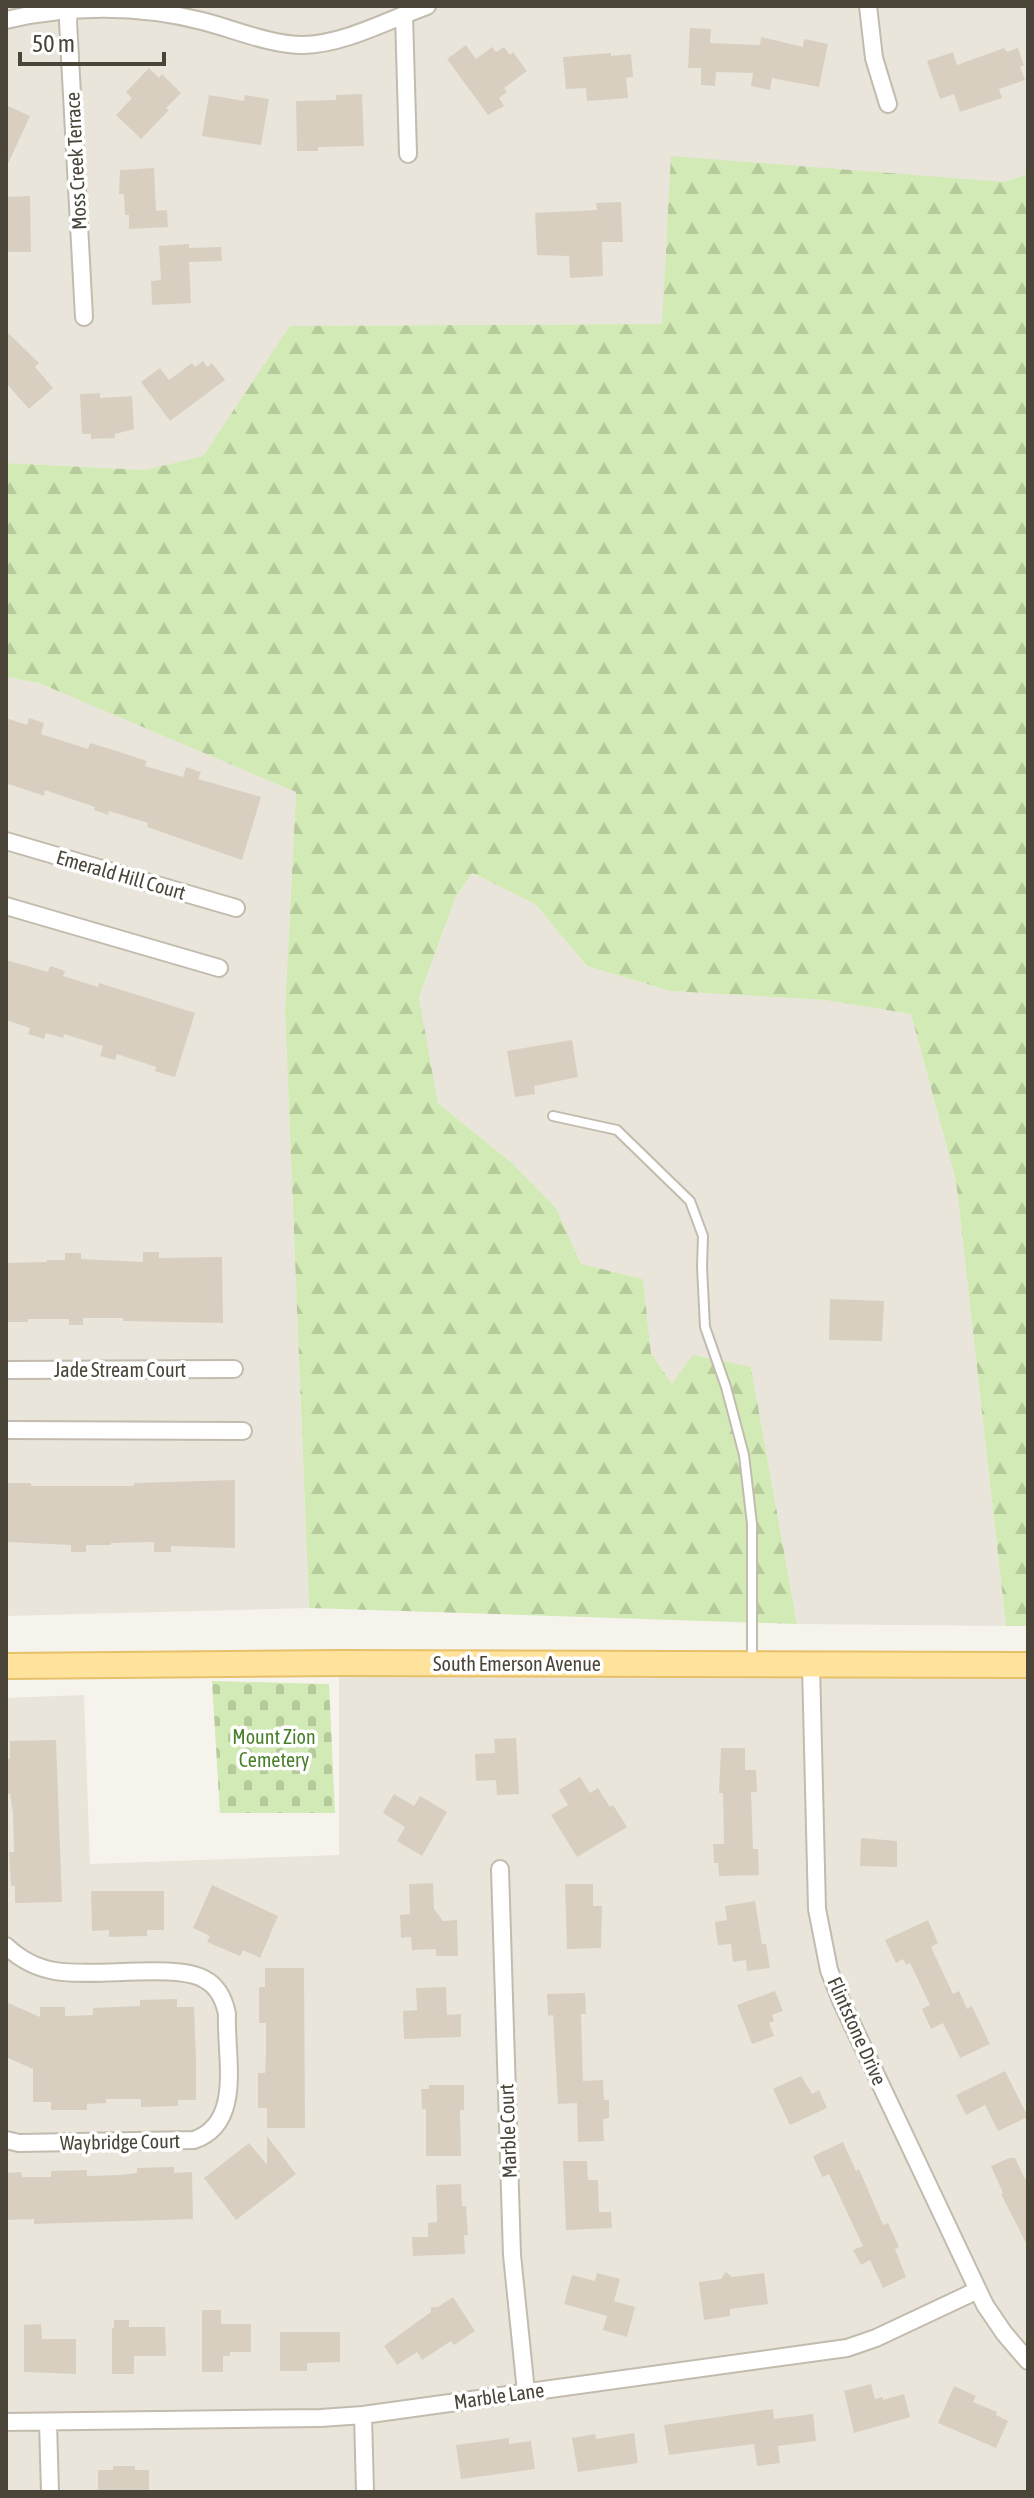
<svg xmlns="http://www.w3.org/2000/svg" width="1034" height="2498" viewBox="0 0 1034 2498" font-family="'Asap Condensed',sans-serif">
<defs>
<pattern id="forest-firs" width="22" height="20" patternUnits="userSpaceOnUse" patternTransform="scale(2)"><rect width="22" height="20" fill="#d2eab5"/><path d="M5 1l3.5 6h-7zM16 11l3.5 6h-7z" fill="#b6ca9c"/></pattern>
<pattern id="cemetery-stones" width="16" height="16" patternUnits="userSpaceOnUse" patternTransform="scale(2)"><rect width="16" height="16" fill="#d2eab5"/><path d="M2 7V4a2 2 0 0 1 4 0v3zM10 15v-3a2 2 0 0 1 4 0v3z" fill="#b6ca9c"/></pattern>
</defs>
<rect width="100%" height="100%" fill="#f6f3ec"/>
<path fill="#eae5da" d="M6,6H1028V174L1004,182L663,324L291,326L203,456L145,470L6,463Z
M6,677L39,683L296,791L285,1010L309,1608L6,1616Z
M471,873L535,904L587,966L670,991L824,1000L911,1014L956,1181L1006,1626L797,1624L751,1367L672,1384L651,1353L643,1279L581,1264L556,1208L512,1163L438,1103L419,999L456,896Z
M339,1663L1028,1666V2492H6V1698L84,1695L90,1864L339,1855Z"/>
<path fill="url(#forest-firs)" d="M671,156L1004,182L1028,174V1626H1006L956,1181L911,1014L824,1000L670,991L587,966L535,904L472,873L456,896L419,998L438,1103L512,1163L556,1208L581,1264L643,1279L651,1353L672,1384L693,1355L751,1367L797,1624L309,1608L285,1010L296,792L39,683L6,677V463L145,470L203,456L290,326L662,324Z"/>
<path fill="url(#cemetery-stones)" d="M212,1681L329,1684L335,1813H220Z"/>
<path fill="#d8cfc1" d="M690,28L711,29L710,43L760,45L761,37L803,47L804,39L828,44L819,87L772,78L770,90L751,86L753,73L716,72L715,86L701,85V68H688Z
M466,45L476,59L492,47L496,52L504,47L510,55L513,52L527,71L504,88L507,92L499,98L504,106L488,115L447,59Z
M1004,48L1007,52L1018,48L1024,65L1020,67L1025,80L999,89L1002,98L960,112L954,94L940,99L927,61L953,52L957,65Z
M611,53V56L631,54L633,77L626,78L628,98L587,101L586,88L566,89L563,57Z
M149,68L159,78L162,74L181,93L166,108L169,110L141,139L116,115L132,98L126,92Z
M362,94L364,146L318,147V151H297L296,101L336,100V95Z
M209,95L244,101L245,95L269,99L261,145L202,136Z
M6,105L30,116L6,168Z
M154,168L156,211L167,210L168,227L129,229V215H125L124,194H119L120,170Z
M30,196L31,252H8L6,197Z
M621,202L623,242H602L603,276L570,278L569,256L537,255L535,213L597,210L596,203Z
M189,244V248L221,247L222,261L189,262L191,303L152,305L151,281L161,280L159,246Z
M6,331L39,363L35,367L53,388L29,409L6,383Z
M203,361L207,367L212,363L225,380L170,421L141,382L160,368L169,380L192,363L195,367Z
M100,393V398L132,396L134,429L115,434V438L91,439V434H82L80,394Z
M6,718L27,725L29,718L44,723L41,734L88,749L90,743L110,749L147,761L145,766L183,777L186,767L201,772L198,779L261,797L242,860L147,827L148,823L109,811L108,815L94,810L95,807L45,790L44,796L6,783Z
M6,960L48,972L50,966L65,971L63,976L98,987L99,983L195,1013L175,1077L155,1071L156,1067L117,1054L115,1060L100,1056L103,1046L64,1034L63,1038L46,1033L44,1039L28,1034L30,1028L6,1020Z
M572,1040L578,1077L534,1086L535,1094L515,1097L507,1051Z
M143,1252H159V1258L222,1257L223,1323L123,1321V1318H83V1325H69V1319H28V1322H6V1263L47,1262V1260H65V1253H81V1259L143,1262Z
M830,1299L884,1301L882,1341L829,1340Z
M235,1480V1548L171,1546V1552H154V1542L111,1543V1545H86V1552H71V1545L6,1542V1483H31V1486H134V1483Z
M516,1738L519,1794L497,1795L496,1780L476,1781L475,1754L495,1753L494,1739Z
M56,1740L62,1902L15,1903V1886H11L9,1852H14L13,1814L10,1794H6V1759H10V1741Z
M721,1748H745V1770H756L757,1792H751L753,1849H758L759,1875L719,1876L718,1863H714L713,1844H724L723,1793H719Z
M580,1777L590,1793L598,1788L610,1807L613,1805L627,1827L577,1857L551,1815L568,1805L559,1790Z
M394,1794L414,1806L420,1796L447,1812L422,1856L397,1841L405,1827L383,1813Z
M861,1838L897,1841V1867L860,1866Z
M433,1883L434,1909L443,1921L457,1920L458,1956H436V1949L412,1950L411,1937L401,1938L400,1915L410,1914L409,1884Z
M565,1884H593V1906H602L601,1948L567,1949Z
M212,1885L278,1916L260,1958L243,1950L240,1956L207,1942L210,1936L193,1928Z
M91,1891H164V1930H147V1936L109,1937V1930L92,1931Z
M755,1901L762,1944H766L770,1968L747,1971L746,1960L733,1962L731,1944L718,1945L715,1922L727,1920L725,1906Z
M928,1920L938,1943L931,1947L953,1994L959,1991L967,2009L972,2006L990,2044L960,2058L943,2023L931,2029L922,2009L930,2005L910,1963L906,1965L903,1959L896,1963L885,1940Z
M265,1968H304L305,2128H267V2108H258V2073H265L266,2053V2023H259V1987H265Z
M446,1987L447,2015L461,2014V2037L404,2039L403,2011L417,2010L416,1988Z
M775,1991L783,2011L772,2015L774,2021L769,2023L774,2036L752,2044L737,2005Z
M585,1993L586,2014H581L583,2081L603,2080L604,2100H609V2118L603,2119L604,2141L578,2142L577,2103L558,2104L553,2015L548,2016L547,1994Z
M177,1999V2007H194L196,2061V2100H178V2106L141,2107V2099H106V2103L87,2104V2110H51V2102H33V2069L6,2057V2002L40,2017V2007H65V2016L93,2015V2008L140,2006V2000Z
M1005,2071L1028,2117L998,2131L985,2105L966,2115L956,2095Z
M801,2076L812,2094L819,2090L827,2108L790,2125L773,2089Z
M429,2085H464V2110H460L461,2156H426V2109H422L421,2089H429Z
M267,2136L296,2174L236,2220L204,2178L249,2143L267,2165Z
M843,2142L856,2171L859,2169L883,2225L888,2223L899,2247L895,2249L906,2277L883,2288L870,2260L861,2265L853,2250L863,2246L829,2174L822,2177L813,2156Z
M1009,2158H1015L1028,2185V2247L1001,2194L1003,2193L991,2166Z
M563,2161H587L588,2180H598L599,2212H611L612,2228L566,2230Z
M174,2167V2173L192,2172L193,2219L34,2224V2219L6,2220V2173L21,2172L22,2177H51V2171L87,2170V2176L120,2175L137,2173V2168Z
M461,2184L462,2206H466L468,2235H464L465,2254L413,2256L412,2237H428V2223L437,2222L436,2185Z
M726,2272L732,2277L764,2273L768,2304L730,2309V2316L704,2320L699,2282L721,2279Z
M597,2273L620,2279L614,2301L635,2307L627,2337L603,2330L607,2316L564,2304L572,2275L595,2281Z
M453,2297L475,2331L454,2345L451,2341L422,2360L417,2352L397,2365L384,2346L431,2312V2307H438Z
M202,2310H221V2324H251V2352H230V2356H223V2372H202Z
M114,2320H129V2327H165L166,2356H134V2374H112V2328H114Z
M41,2324L42,2339H76V2374L24,2372V2325Z
M280,2332H340V2362L307,2363V2371H280Z
M871,2384L875,2399L883,2397V2400L904,2394L910,2417L854,2433L844,2391Z
M954,2386L976,2396L973,2402L997,2412L996,2415L1008,2421L996,2448L938,2423Z
M773,2409L774,2419L813,2414L816,2441L778,2446L780,2463L757,2466L754,2444L669,2455L664,2425Z
M634,2433L638,2463L578,2472L572,2438L595,2434L596,2439Z
M509,2438V2444L531,2441L535,2469L461,2479L456,2445Z
M113,2466H135V2470H149V2492H98V2470H113Z"/>
<g fill="none" stroke-linecap="round" stroke-linejoin="round">
<g stroke="#c2bbae" stroke-width="12">
<path id="service" d="M553,1116L617,1130L690,1201L703,1236L702,1267L705,1327L726,1387L744,1455L752,1524V1660"/>
</g>
<g stroke="#c2bbae" stroke-width="20">
<path id="minor" d="M70,6L68,21L84,317
M868,6L874,58L888,104
M404,15L408,154
M6,20C69,5 139,5 202,21C234,29 270,45 303,45C345,44 388,20 427,6
M6,841L236,908
M6,906L219,968
M6,1370L234,1369
M6,1430L243,1431
M811,1665L817,1909L829,1970L842,2003L985,2305L1004,2333L1028,2361
M500,1869L512,2255L526,2392
M6,1946C20,1959 37,1968 55,1971C92,1978 176,1963 204,1979C218,1986 224,1999 227,2014C225,2056 244,2123 194,2140L19,2143L6,2140
M363,2415L365,2492
M6,2422L321,2418L363,2415L847,2348L876,2338L978,2290
M48,2422L50,2492"/>
</g>
<g stroke="#e6c16a" stroke-width="28">
<path id="primary" d="M6,1666L339,1663L1028,1665"/>
</g>
<use href="#service" stroke="#fff" stroke-width="8"/>
<use href="#minor" stroke="#fff" stroke-width="16"/>
<use href="#primary" stroke="#ffe39c" stroke-width="24"/>
</g>
<g text-anchor="middle" stroke-width="7" stroke-linejoin="round" paint-order="stroke">
<g font-size="20" fill="#4b4439" stroke="#fff">
<text transform="translate(76 161) rotate(-93)" y="7">Moss Creek Terrace</text>
<text transform="translate(121 875) rotate(16)" y="7">Emerald Hill Court</text>
<text x="120" y="1377">Jade Stream Court</text>
<text x="517" y="1671">South Emerson Avenue</text>
<text transform="translate(857 2031) rotate(66)" y="7">Flintstone Drive</text>
<text transform="translate(508 2131) rotate(-92)" y="7">Marble Court</text>
<text transform="translate(120 2142) rotate(-1)" y="7">Waybridge Court</text>
<text transform="translate(499 2396) rotate(-8)" y="7">Marble Lane</text>
</g>
<g font-size="20" fill="#4a7f2a" stroke="#fff">
<text x="274" y="1744">Mount Zion<tspan x="274" dy="23">Cemetery</tspan></text>
</g>
</g>
<rect width="1034" height="2498" fill="none" stroke="#4b4439" stroke-width="16"/>
<path d="M20 52v12h144v-12" fill="none" stroke="#4b4439" stroke-width="4"/>
<text x="32" y="52" font-size="24" fill="#4b4439" stroke="#ffffff" stroke-width="6" paint-order="stroke">50 m</text>
</svg>
